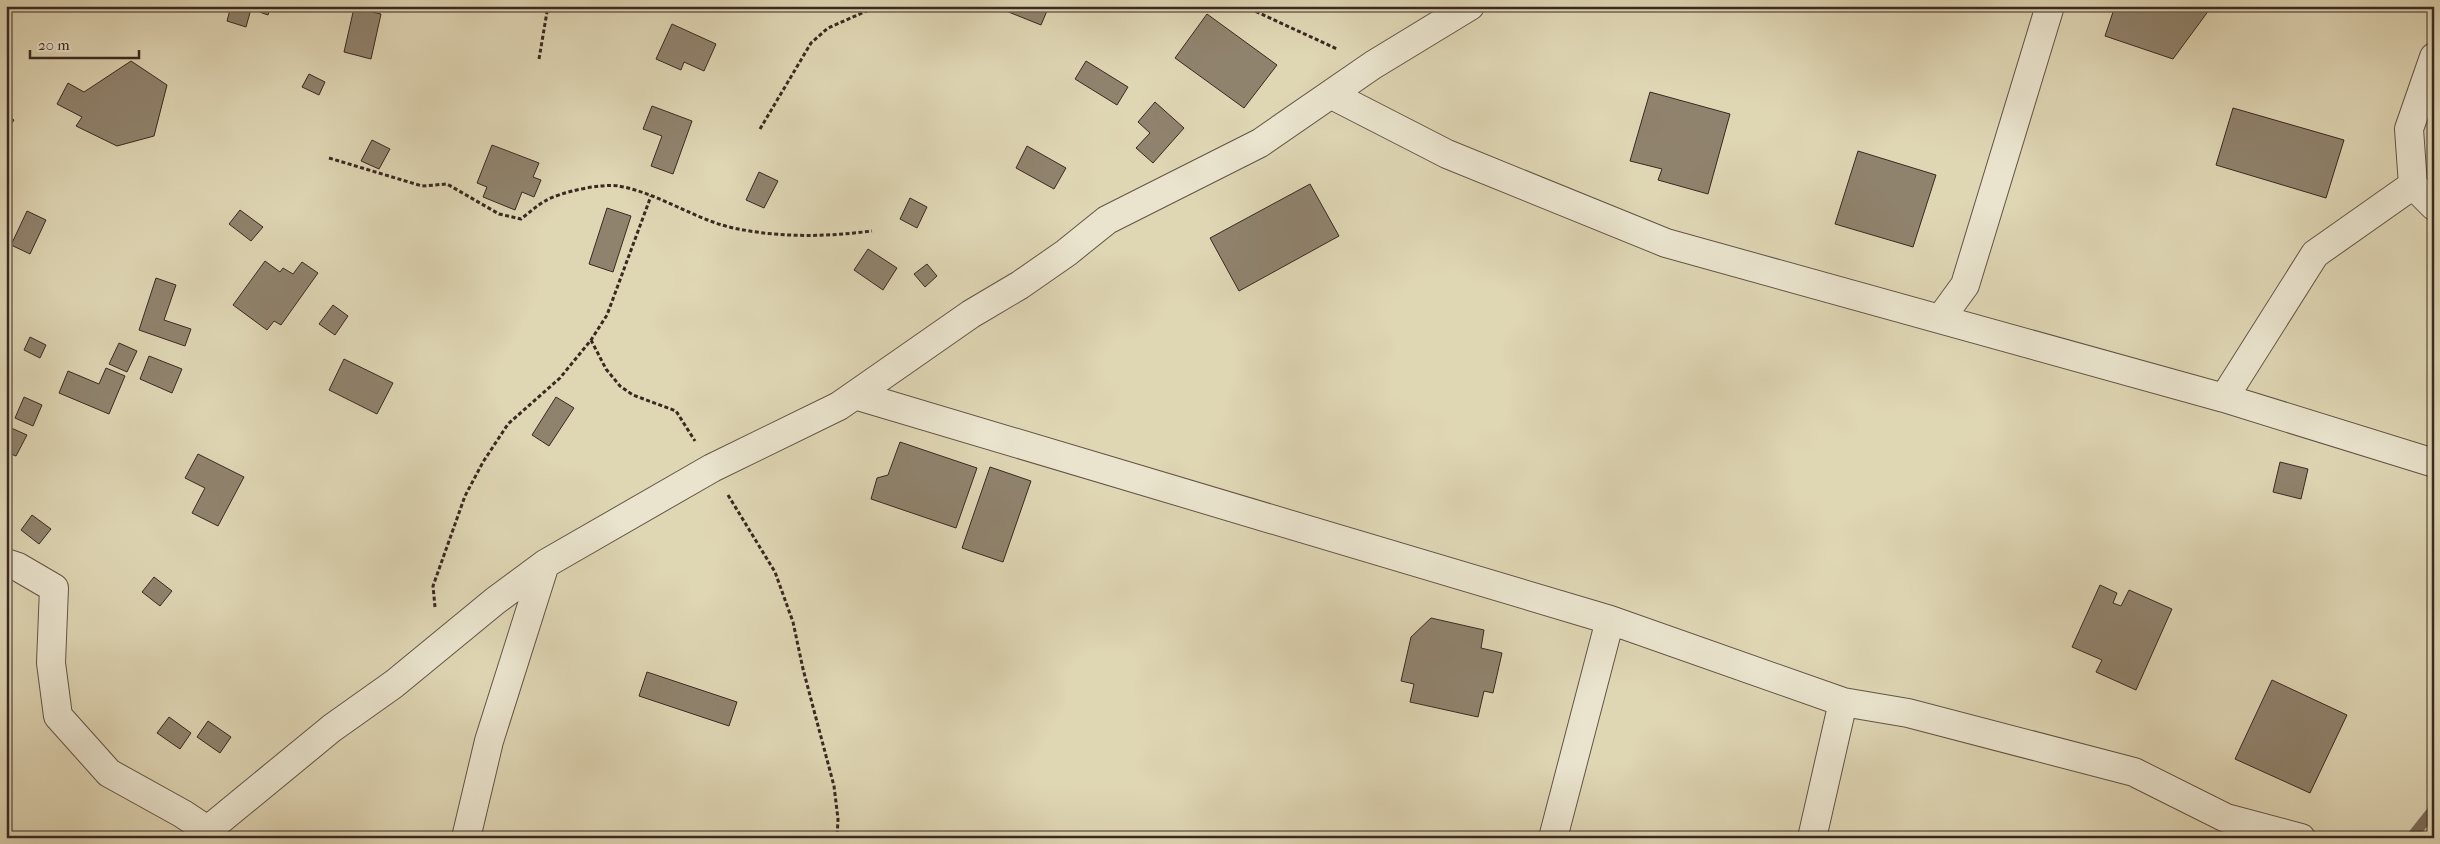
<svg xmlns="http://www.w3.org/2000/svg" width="2440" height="844" viewBox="0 0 2440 844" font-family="'IM FELL French Canon',serif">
<rect width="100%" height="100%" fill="#dfd6b4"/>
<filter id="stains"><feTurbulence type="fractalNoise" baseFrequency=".004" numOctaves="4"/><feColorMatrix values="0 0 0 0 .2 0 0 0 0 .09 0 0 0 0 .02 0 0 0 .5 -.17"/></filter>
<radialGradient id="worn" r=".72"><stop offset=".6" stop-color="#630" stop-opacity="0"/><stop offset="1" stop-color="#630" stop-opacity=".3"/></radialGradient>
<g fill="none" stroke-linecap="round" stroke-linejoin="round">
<path stroke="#7b6d5c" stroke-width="11" d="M2411,838L2434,809"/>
</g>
<path fill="#90836e" stroke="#3a2922" d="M231,6H271L268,15L251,9L246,27L227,21Z
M1008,6H1049L1041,25L1006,11Z
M2115,6H2212L2173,59L2105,36Z
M354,8L381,14L371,59L344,52Z
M1207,14L1277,65L1244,108L1175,58Z
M672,24L716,44L704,71L684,62L681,70L656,59Z
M131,61L167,85L154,136L117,146L76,126L82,117L57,104L68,83L84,92Z
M1086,61L1128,87L1117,105L1075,79Z
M309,74L325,82L319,95L302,87Z
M1650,92L1730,114L1708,194L1658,180L1662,169L1630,161Z
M1155,102L1184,128L1153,163L1136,148L1150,133L1138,122Z
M652,106L692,121L673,174L651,166L662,136L643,129Z
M2233,108L2344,140L2326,198L2216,165Z
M6,115L14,120L6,132Z
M372,140L390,149L379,169L361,161Z
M492,145L539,163L533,177L541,180L534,197L522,192L515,210L483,197L487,187L477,183Z
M1027,146L1066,168L1054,189L1016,168Z
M1858,151L1936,175L1913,247L1835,224Z
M759,172L778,181L764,208L746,200Z
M1310,184L1339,236L1239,291L1210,238Z
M910,198L927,207L917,228L900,219Z
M607,208L631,216L613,272L589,264Z
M240,210L263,227L251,241L229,224Z
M27,211L46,220L30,254L11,245Z
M868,249L897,268L883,290L854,270Z
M265,261L280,272L283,268L293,274L302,262L318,273L281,325L274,321L267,330L233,305Z
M927,264L937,276L925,287L914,274Z
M156,278L176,285L164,320L191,329L185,346L139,330Z
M333,305L348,316L335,335L319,324Z
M30,337L46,345L40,358L24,350Z
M119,343L137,351L127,372L109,364Z
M149,356L182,369L172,393L140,379Z
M344,359L393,383L377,414L329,390Z
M106,368L125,376L109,414L59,393L68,371L99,384Z
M24,397L42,405L33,426L15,418Z
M556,397L574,408L549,446L532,435Z
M9,427L27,435L16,456L6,452V433Z
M900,442L977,468L956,528L871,499L877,478L888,475Z
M198,454L244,477L218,526L192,513L205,488L185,478Z
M2280,462L2308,469L2301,499L2273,492Z
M990,467L1031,481L1003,562L962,548Z
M32,515L51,529L39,544L21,530Z
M154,577L172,591L160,606L142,592Z
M2100,585L2117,593L2113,603L2121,606L2129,590L2172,609L2136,690L2096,672L2102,660L2072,647Z
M1431,618L1484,630L1481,648L1502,653L1493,693L1484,691L1478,717L1410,702L1414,684L1401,681L1411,637Z
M647,672L737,702L729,726L639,696Z
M2272,680L2347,715L2310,793L2235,759Z
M169,717L191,733L180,749L157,733Z
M208,721L231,737L220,753L197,737Z"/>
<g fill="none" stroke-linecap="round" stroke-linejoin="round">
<g stroke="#635446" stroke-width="30">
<path id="street" d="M1332,95L1447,154L1666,243L2224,398L2434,463
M2413,185L2409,129L2434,57
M1941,318L1965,285L2050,6
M855,395L1610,620L1843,702L1908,713L2134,772L2226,818L2301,838
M2224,398L2315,254L2413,185L2434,206
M6,563L18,567L54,588L51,663L58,716L109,773L183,814L207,830
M198,838L332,728L394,684L495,601L545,564L712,468L839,406L971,314L1020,285L1066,253L1107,220L1260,143L1373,65L1470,6
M466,838L489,741L545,564
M1553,838L1610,620
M1812,838L1843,702"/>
</g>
<path stroke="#3a2922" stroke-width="3" stroke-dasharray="4 2.5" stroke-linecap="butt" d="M1244,6L1337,49
M539,59L548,6
M760,129L811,43L828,28L878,6
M329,158L422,186L447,184L499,214L521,219C529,213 536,206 545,201C560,192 602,183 619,186C657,193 691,217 729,227C777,238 824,237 872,231
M591,340L606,369L620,386L633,395L676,411L695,441
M728,495L775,572L793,622L803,669L834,786L838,819L837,838
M435,607L433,586L465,496L483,462L508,424L560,378L591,340L607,315L651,196"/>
<use href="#street" stroke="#eae4ce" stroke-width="28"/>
</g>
<rect width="2440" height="844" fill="none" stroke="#dfd6b4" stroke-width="25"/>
<rect x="8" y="8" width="2425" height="829" fill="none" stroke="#3a2922" stroke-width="2.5"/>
<rect x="12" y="12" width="2415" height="819" fill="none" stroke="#3a2922"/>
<path d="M30 50v8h109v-8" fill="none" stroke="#3a2922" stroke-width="2.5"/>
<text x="38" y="50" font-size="15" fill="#3a2922" stroke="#eae4ce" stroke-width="4" paint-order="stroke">20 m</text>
<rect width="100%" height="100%" filter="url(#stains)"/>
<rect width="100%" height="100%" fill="url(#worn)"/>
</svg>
